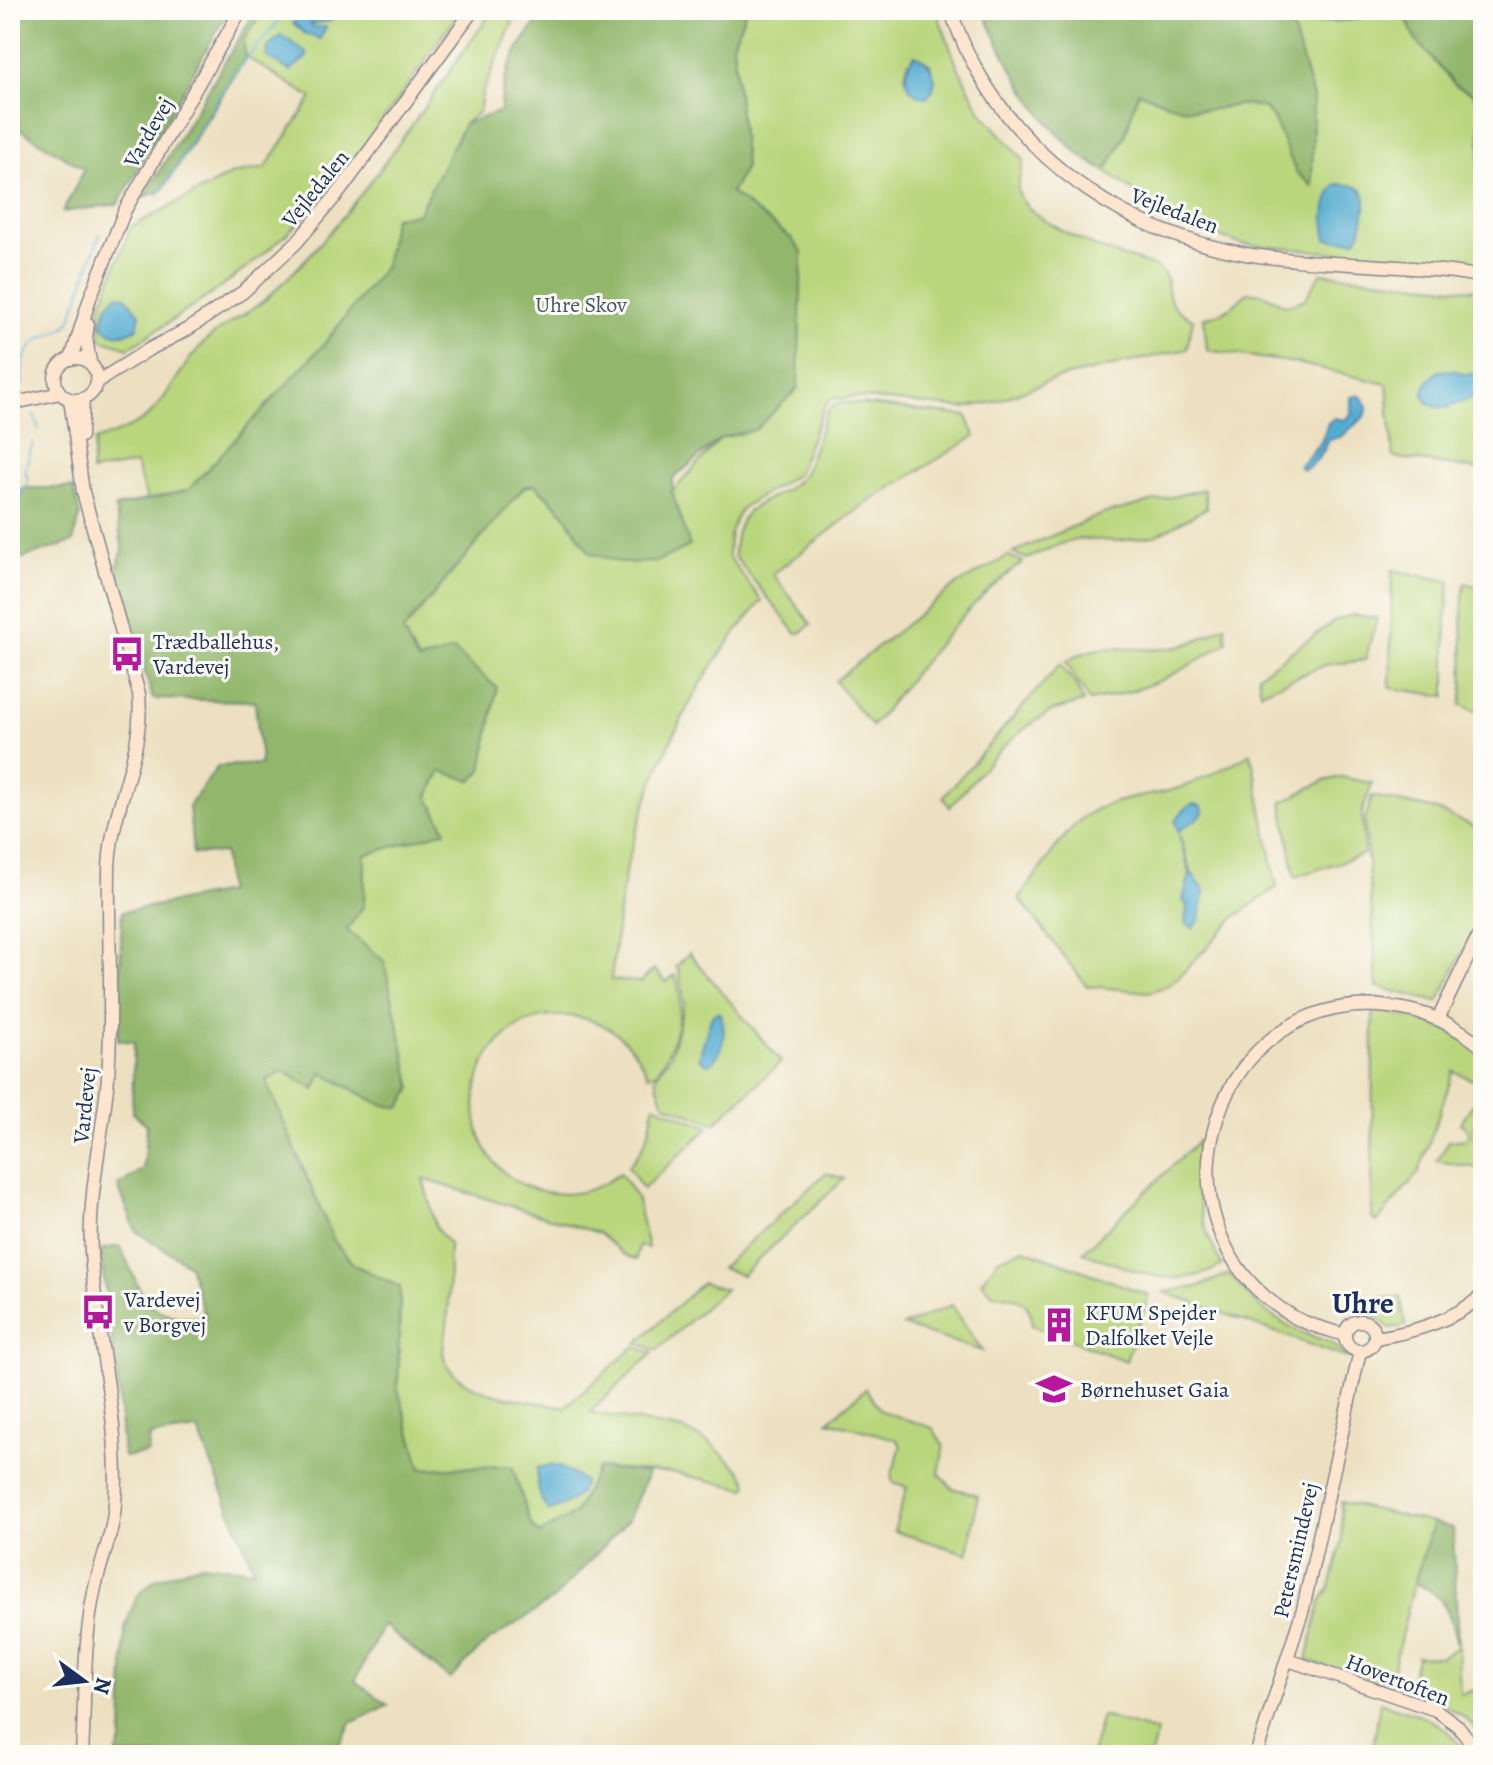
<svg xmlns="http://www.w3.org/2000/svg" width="1493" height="1765" viewBox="0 0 1493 1765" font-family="Alegreya,serif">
<rect width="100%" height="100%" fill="#fdfcf7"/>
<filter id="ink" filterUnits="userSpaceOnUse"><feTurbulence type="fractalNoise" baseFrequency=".0125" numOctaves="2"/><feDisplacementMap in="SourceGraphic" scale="16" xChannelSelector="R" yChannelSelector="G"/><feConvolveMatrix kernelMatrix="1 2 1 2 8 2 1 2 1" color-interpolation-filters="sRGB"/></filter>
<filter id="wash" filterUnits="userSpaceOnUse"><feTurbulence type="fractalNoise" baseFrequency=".006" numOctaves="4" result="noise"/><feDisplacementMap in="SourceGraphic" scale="32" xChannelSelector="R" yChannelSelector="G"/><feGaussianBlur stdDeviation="1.8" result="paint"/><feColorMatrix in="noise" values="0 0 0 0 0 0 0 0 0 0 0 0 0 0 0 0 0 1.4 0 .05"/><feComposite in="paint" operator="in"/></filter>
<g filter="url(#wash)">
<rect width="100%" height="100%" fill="#ece0c0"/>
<path fill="#b9d67c" stroke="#6a826d" stroke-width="2" fill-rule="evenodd" d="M264,10H461C410,80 360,161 299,222C248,272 188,311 128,348L100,339V308L131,227L232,174L265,168L312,98L246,57L243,41Z
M493,10H518L482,94L479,112L464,124L418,215L394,217L385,266L323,345L188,491L147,500L136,464L91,472L95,441C114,433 139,427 154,410C174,388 185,359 209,338C227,322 251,313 268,297C355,217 424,106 493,10Z
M746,10H936L957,65L981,112L1024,160C1022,168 1017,183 1018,191C1023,218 1096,248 1121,256C1132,260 1147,262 1157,268C1179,281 1153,302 1193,319L1187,349L1055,379L994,402L963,408L853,397L831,399L824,407L797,474L743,507C732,521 728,538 728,556L762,601C694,677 652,767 627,865C618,902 616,942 611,980L641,982L654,969L666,982L675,975C687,1007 675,1046 656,1073L648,1075C633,1041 606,1019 569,1016C456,1007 439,1178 552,1193C577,1196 601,1188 620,1173L636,1197L648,1248L639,1246L636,1260L623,1254L599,1233L423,1179L436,1228L449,1244C448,1271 450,1299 447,1326C446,1336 441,1347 444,1357C454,1396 532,1401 565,1407L634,1347L653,1353L590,1412L684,1430L710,1443L741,1471L748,1483L746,1489L676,1473L598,1468L575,1513L539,1534L531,1525L512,1466L421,1469L398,1390L400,1287L354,1265L334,1241L266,1081L283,1071L322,1073L380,1104L347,930L364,905L365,855L428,797L441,770L418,661L402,631L524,487L535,485L562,511L590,553L623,563L672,492L721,438L755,430L792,239L731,193L745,167L733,44ZM908,62L930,64L935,81L932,91L910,89L905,76Z
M1394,10H1403L1415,39L1456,86L1472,93L1481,108L1479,193L1483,192V269L1417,260L1241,244L1177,223L1106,171L1125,135L1138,92C1160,101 1180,110 1204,110C1223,110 1249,97 1266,110C1279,121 1289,156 1296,172L1313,97L1291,25L1353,20Z
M1321,273L1483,291V470L1393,457L1387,384L1296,363L1207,350L1204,317C1222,316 1235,306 1247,292L1263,294L1287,306L1305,299Z
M841,402L967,416L975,436L865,504L773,574L811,624L801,633H796L734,556C735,493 774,509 804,474L826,414L830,408Z
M1204,489L1207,508L1155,536L1118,541L1081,539L1060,544L1027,559L1012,553L1102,514Z
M1008,556L1023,562C962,606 919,669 872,726L835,681L953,587Z
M1392,570L1450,581L1446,619V696L1390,688Z
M1465,583L1483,589V714L1461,705C1468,664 1458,624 1465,583Z
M1352,615L1377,618L1365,660L1325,665L1261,692L1258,675L1335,621Z
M1225,626L1227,642C1179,674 1147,691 1089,701L1066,662C1104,636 1138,656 1178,647C1193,644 1210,633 1225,626Z
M1060,664L1076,685L1083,702C1071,706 1057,708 1047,714C1006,737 979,773 950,807L943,797Z
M1251,753L1277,887L1236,916L1179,977L1167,986L1149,992L1087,986L1019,898C1037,875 1063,833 1085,816C1113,796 1153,798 1185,786C1208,777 1230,765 1251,753Z
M1341,777L1372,783L1362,813L1364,854L1295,877L1282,802L1324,781Z
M1372,796L1436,810L1483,830V911L1438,1002L1377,987L1365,821Z
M689,953L781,1062L715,1123L664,1104L655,1078L671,1054L684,1004L679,970L676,967Z
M1373,1010C1416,1015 1450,1027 1483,1054V1083L1481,1084L1454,1071L1419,1172L1377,1222L1372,1219Z
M1483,1090V1119L1472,1129V1135L1483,1149V1169L1437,1161L1449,1141L1466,1139L1468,1135L1466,1128L1460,1123Z
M654,1105L709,1127L643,1189L628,1166C646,1149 651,1128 654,1105Z
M1198,1141C1195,1172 1196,1200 1206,1230C1210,1242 1217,1254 1222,1265C1176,1294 1129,1268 1083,1252Z
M826,1173L844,1179L742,1275L721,1268Z
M1024,1249L1149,1295L1126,1361L1032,1325C1032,1300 1015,1295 993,1294L981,1282L998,1259Z
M1229,1274C1248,1298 1270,1318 1298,1331C1319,1341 1331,1337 1347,1358L1164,1292L1197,1287Z
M702,1283L725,1289L657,1350L637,1343Z
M1400,1296L1406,1326L1390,1328L1375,1317L1373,1299Z
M952,1305L982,1351L903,1326Z
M866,1389L881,1411L933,1428L944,1447L939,1473L952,1488L978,1495L968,1554L894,1531L907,1487L893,1482L891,1477L901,1446L896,1439L828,1421Z
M1341,1502L1433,1523L1414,1583L1389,1687L1307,1660L1320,1603L1330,1587L1342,1542Z
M1458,1647L1460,1694L1483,1688V1740C1469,1712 1437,1702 1409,1692L1417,1656L1440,1657Z
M1380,1702C1411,1713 1452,1721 1466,1755H1372Z
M1102,1716L1157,1732L1151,1755H1091Z"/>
<path fill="#92b76c" stroke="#567365" stroke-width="2" d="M10,10H121L135,15L145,10H229L118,204L63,212L84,169L10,123V93L14,86V64L10,54Z
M256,10H264L243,41L246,57L162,191L144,197Z
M548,10H746L733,44L745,167L731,193L792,239L802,252L798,388L755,430L721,438L673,479L672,492L690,546L656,562L623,563L590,553L562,511L535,485L524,487L403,631L418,661L454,650L497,688L482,770L472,781L441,771L428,796L446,831L365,855L364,905L347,930L384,961L412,1088L400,1108L380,1104L322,1073L315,1090L283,1071L266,1081L334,1241L354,1265L400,1287L398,1390L421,1469L512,1466L531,1525L539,1534L575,1513L598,1468L648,1473L628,1520L555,1598L486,1643L450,1679L383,1625L355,1681L388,1705L351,1723L335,1755H116L122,1740L125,1628L137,1596L156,1579L202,1564L254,1570L198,1430L150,1436L148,1453L123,1457L118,1383L100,1250L120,1246C144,1296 143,1320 205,1318L189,1265L136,1231L118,1186L143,1169L147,1125L132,1112L134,1042L118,1040L122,912L227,892L224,853L193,854L189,806L218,766L261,764L255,701L153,699L115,573L123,550L115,507L188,490L323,345L385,266L394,217L418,214L464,124L501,111C500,71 522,38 548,10Z
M983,10H1394L1353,20L1292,25L1313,97L1312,186L1296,172L1273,118L1264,108L1245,104L1207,110L1181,108L1138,92L1125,135L1106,171C1050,145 1007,65 983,10Z
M1403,10H1483V192L1479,194L1481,107L1472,93L1456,86L1415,39Z
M22,488H73L80,515L73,542L10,562V523Z
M1433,1523L1453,1528L1458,1647C1450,1617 1448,1594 1414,1583Z"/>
<path fill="#54acd1" stroke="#386e98" stroke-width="2" d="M308,10H337L331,21L310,24L314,27H326L320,39L306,34L293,23Z
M281,35L307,53V57L290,71L266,56L268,47Z
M915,55C932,61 942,83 927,97C904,95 900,70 915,55Z
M1337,184C1362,184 1369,191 1364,215C1362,225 1362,232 1356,240L1327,239C1322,223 1325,195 1337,184Z
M117,295L125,296L140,314L137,328C124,335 112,339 102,325C104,314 107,302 117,295Z
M1454,370L1464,374H1483V392C1466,401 1434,420 1423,395L1428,381L1438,371Z
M1360,395C1380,416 1352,423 1343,436L1329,440C1324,452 1316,463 1304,470L1300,468V465L1321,442L1328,423L1334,418L1345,420L1351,414V397Z
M1193,804L1202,806L1203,813C1198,820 1184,827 1178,831L1191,872L1205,891L1199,921L1193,928L1185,923L1187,906L1183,900L1190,873L1175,821L1186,808Z
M717,1012L721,1014C726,1032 725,1052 709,1065L699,1058L711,1017Z
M551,1465L562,1468L584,1481C580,1500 566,1504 549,1511C538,1498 537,1484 537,1468Z"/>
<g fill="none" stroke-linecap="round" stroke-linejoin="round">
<path stroke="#54acd1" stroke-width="2" d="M157,197L231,77L288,10
M23,384C19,369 26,347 40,339C50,333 59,333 68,324C74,317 94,248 100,234
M34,414L39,429
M10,524L28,482L25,469L33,442"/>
</g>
</g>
<g filter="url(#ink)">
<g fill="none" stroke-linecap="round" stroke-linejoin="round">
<g stroke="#84888f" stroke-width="15">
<path id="secondary" d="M950,10C957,27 963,45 972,61C1027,165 1130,234 1246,254C1324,267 1405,262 1483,277
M88,324L86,338L90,362
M55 379a21 21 0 1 1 42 0a21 21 0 1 1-42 0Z
M71,359L90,298L125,210L241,10
M97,382L148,350L188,329L243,292L297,242L340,191L473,10
M70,399L83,492L139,694C145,756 109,810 109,872C108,940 113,1009 108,1077C103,1135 88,1194 91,1252C95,1336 121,1419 115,1504C113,1535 100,1562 94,1592C83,1645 85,1702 82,1755
M10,404L60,393
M81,436L83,399
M1438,1019L1483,926
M1345 1336a15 15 0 1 1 30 0a15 15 0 1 1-30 0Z
M1345,1335C1326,1329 1306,1325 1289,1314C1139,1222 1214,986 1390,1007C1425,1011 1457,1025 1483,1048
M1375,1338C1415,1332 1452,1321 1483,1295
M1288,1660L1436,1710L1458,1726L1480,1755
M1256,1755L1303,1609L1360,1351"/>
</g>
<use href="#secondary" stroke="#fde5d0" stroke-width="12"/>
</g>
</g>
<defs>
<g id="bus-bare" transform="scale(2.76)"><path d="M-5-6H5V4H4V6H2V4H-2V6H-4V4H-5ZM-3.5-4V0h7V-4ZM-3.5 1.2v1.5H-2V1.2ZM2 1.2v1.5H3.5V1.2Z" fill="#b5179e" stroke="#fdfcf7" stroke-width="2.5" paint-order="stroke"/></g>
<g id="building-bare" transform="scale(2.76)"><path d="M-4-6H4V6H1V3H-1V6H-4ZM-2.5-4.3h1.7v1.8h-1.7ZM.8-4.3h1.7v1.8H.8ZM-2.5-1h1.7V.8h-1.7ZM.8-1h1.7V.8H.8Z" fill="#b5179e" stroke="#fdfcf7" stroke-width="2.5" paint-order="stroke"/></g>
<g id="school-bare" transform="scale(2.76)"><path d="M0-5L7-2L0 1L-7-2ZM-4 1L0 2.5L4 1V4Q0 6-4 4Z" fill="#b5179e" stroke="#fdfcf7" stroke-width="2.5" paint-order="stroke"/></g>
</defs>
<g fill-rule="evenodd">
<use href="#bus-bare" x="127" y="654"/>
<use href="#bus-bare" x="98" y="1312"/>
<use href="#building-bare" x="1059" y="1325"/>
<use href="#school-bare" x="1054" y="1389"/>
</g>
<g text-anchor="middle" stroke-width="6" stroke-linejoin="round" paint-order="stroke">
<g font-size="22" fill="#1b2f5e" stroke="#fdfcf7">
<text transform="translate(148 132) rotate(-60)" y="8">Vardevej</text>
<text transform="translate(315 188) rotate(-51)" y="8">Vejledalen</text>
<text transform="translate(1175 210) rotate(21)" y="8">Vejledalen</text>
<text transform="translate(84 1105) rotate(-84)" y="8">Vardevej</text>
<text transform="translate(1295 1550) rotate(-77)" y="8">Petersmindevej</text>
<text transform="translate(1398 1679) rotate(21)" y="8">Hovertoften</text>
</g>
<g font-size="22" fill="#425966" stroke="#fdfcf7">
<text x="581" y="312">Uhre Skov</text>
</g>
<g font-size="22" fill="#1b2f5e" stroke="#fdfcf7" text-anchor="start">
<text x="153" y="649">Trædballehus,<tspan x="153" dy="25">Vardevej</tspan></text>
<text x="124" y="1307">Vardevej<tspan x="124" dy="25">v Borgvej</tspan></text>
<text x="1085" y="1320">KFUM Spejder<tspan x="1085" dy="25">Dalfolket Vejle</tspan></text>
<text x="1080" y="1397">Børnehuset Gaia</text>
</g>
<g font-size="30" font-weight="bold" fill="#1b2f5e" stroke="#fdfcf7">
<text x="1363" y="1313">Uhre</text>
</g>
</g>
<rect width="1493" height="1765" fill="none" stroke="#fdfcf7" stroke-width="40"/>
<g transform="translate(84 1681) rotate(105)" stroke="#fdfcf7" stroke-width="6" paint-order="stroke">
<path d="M0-6L14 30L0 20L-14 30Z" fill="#1b2f5e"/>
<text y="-12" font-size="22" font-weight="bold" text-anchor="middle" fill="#1b2f5e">N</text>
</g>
</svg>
